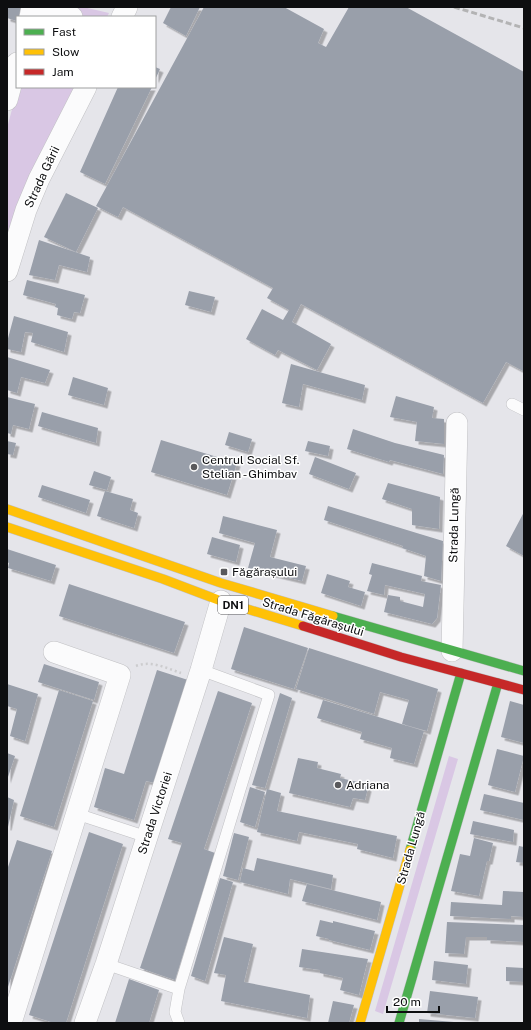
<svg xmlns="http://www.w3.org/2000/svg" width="531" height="1030" viewBox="0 0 531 1030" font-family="'Public Sans',sans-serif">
<defs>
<filter id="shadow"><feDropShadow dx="3.5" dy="3.5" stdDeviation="0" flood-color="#0004"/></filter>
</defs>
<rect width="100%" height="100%" fill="#e5e5ea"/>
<path fill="#d9c7e4" d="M38,7H83L109,13L107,17H35Z
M18,87H75L7,238V128Z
M449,756L458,759L383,1014L375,1011Z"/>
<path fill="#999faa" filter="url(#shadow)" d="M7,7H23L20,17H17V21L7,18Z
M171,7H200L186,36L163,23Z
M204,7H284L324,29L318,43L326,47L349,7H406L524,72V369L523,371L506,362L483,403L301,304L292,322L331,344L317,370L278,350L275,355L246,339L262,309L283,320L289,310L267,298L273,288L123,207L118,217L96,206Z
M155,67L160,69L155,80Z
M118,87H152L105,184L80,172Z
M66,193L98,208L76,252L44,237Z
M39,240L90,257L87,272L59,265L55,280L29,275Z
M27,280L85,295L80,313L74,312L72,319L57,315L58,308L55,307L56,304L23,295Z
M189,291L215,297L211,312L185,305Z
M14,316L68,332L64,352L31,342L33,333L25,332L21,352L7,349V342Z
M7,357L50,370L45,383L21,377L17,393L7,390Z
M291,364L365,385L362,400L303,384L299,407L282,403Z
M73,377L108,388L104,405L68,395Z
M396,396L434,407L432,418L444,419V444L415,441L417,422L390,417Z
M7,397L35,404L29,429L13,425L11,434L7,433Z
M42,412L98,428L96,443L38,426Z
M353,429L395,443L444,455L443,474L390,460L389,462L347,449Z
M229,432L252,439L248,452L225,445Z
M161,440L237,463L227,495L151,472Z
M7,441L16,443L13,455L7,454Z
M308,441L330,446L328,456L305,451Z
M315,457L356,473L349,489L309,474Z
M94,471L111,477L107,490L89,485Z
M388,483L440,497L439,529L412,525V509L382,499Z
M42,485L90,500L86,513L38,497Z
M105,491L133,499L130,510L138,513L134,528L97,516Z
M328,506L443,541L441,581L424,576L426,556L402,548L403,546L324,520Z
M524,512V556L506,546Z
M223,516L277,530L270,557L306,566L302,581L248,568L255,543L219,533Z
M212,537L240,545L236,562L207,554Z
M7,549L56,565L51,581L8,568L9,563L7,562Z
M372,563L422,576L421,581L441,585L437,618L432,624L384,612L388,595L400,597V601L423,607L425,594L385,585L384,595L367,591L372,575L369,574Z
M327,574L350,581L348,587L365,592L361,606L321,593Z
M69,584L185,622L174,653L59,616Z
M244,627L308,648L294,689L231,669Z
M309,648L438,689L427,731L402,724L409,700L380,692L374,714L296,689Z
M44,664L99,682L94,700L38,682Z
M157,670L188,680L155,783L146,781L134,820L94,807L105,768L124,774Z
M7,684L38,694L25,741L10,736L17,709L7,706Z
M59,690L93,701L54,827L20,816Z
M218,691L252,703L204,849L215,853L175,980L140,968L182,843L168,839Z
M280,693L292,698L265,788L252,785Z
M323,700L424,731L414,764L390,758L392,748L360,739L362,732L317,718Z
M510,701L524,705V743L501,737Z
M497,749L524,756L515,792L488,785Z
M7,753L15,756L7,780Z
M298,758L318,762L317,768L341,774L340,778L358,782L368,788L365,800L353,798L350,807L289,793Z
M250,787L265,792L255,827L240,822Z
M267,789L281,793L277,811L397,836L393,858L357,849L358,844L299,832L297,841L257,832Z
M484,794L524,803V820L480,810Z
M7,797L14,800L8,827H7Z
M473,821L514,830L513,842L470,834Z
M89,832L123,844L66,1023H54L29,1015Z
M234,833L249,837L238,880L223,876Z
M474,838L493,843L489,861H487L479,896L451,891L460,854L470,856Z
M17,840L52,851L7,990V870Z
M519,846L524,847V863L516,862Z
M257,858L333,875L331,889L290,879L288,894L240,882L243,868L254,871Z
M220,878L233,882L205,981L191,976Z
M307,884L381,902L377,920L302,901Z
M503,891L524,892V917L511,916V919L450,916L451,902L502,905Z
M320,920L333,923V921L375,931L370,950L329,940V939L316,936Z
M447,922L524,925V942L487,940V937H466L464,954L445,953Z
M224,937L253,944L244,982L310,995L307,1018L221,1001L226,975L214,973Z
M302,949L368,959L359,995L340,990L343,978L320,973V970L299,967Z
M434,961L468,965L466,984L432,980Z
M506,967L524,968V982L506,981Z
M129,979L159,990L149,1023H115Z
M430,991L478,997L475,1018L427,1013Z
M333,1001L354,1005L349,1023H328Z
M419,1019L454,1022V1023H419Z"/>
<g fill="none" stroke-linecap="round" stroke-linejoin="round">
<g stroke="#c1c1c4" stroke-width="12">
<path id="lane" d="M512,404L524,410
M77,814L147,837
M106,964L179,989
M179,1023L175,1012L179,989L269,695L201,670"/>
</g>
<g stroke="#c1c1c4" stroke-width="22">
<path id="street" d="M30,17L32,7L72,17
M122,17L127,7
M7,100L17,63
M7,271L26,210L39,179L86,87
M452,651L457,423
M11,1023L120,675L54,652
M85,1023L106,964L201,670L221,601"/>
</g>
<g stroke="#c1c1c4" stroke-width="10">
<path id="fast" d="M333,616L524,671
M410,850L461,673
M399,1023L498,683"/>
</g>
<g stroke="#c1c1c4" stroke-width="10">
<path id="slow" d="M7,509L221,583L333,616
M7,527L163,579L221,601L303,626
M360,1023L410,850"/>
</g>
<g stroke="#c1c1c4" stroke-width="10">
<path id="jam" d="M303,626L401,657L524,690"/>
</g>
<path stroke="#ccccce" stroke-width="2.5" stroke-dasharray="2 3" stroke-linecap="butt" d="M136,666C151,660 166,668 181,673"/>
<use href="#lane" stroke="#fbfbfc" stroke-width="11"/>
<use href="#street" stroke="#fbfbfc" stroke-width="21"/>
<use href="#fast" stroke="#4caf50" stroke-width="9"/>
<use href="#slow" stroke="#ffc107" stroke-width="9"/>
<use href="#jam" stroke="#c62828" stroke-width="9"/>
<path stroke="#b3b3b4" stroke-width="3" stroke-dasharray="6 3" stroke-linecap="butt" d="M454,7L524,28"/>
</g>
<g fill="#59595c" stroke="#fff" stroke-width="1.5">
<circle cx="194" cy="467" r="4"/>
<rect x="220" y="568" width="8" height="8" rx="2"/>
<circle cx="338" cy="785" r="4"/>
</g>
<g text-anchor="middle" stroke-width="3" stroke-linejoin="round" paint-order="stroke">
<rect fill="#fff" stroke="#565658" stroke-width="1" x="218" y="596" width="30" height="18" rx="3"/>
<g font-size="11" font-weight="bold" fill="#0d0e10">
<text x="233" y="609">DN1</text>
</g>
<g font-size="12" fill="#0d0e10" stroke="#fff">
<text transform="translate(42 177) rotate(-65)" y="4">Strada Gării</text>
<text transform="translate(454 525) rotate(-89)" y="4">Strada Lungă</text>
<text transform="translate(313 617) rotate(17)" y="4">Strada Făgărașului</text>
<text transform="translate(155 813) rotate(-72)" y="4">Strada Victoriei</text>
<text transform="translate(411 848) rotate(-74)" y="4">Strada Lungă</text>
</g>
<g font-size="12" fill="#0d0e10" stroke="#fff" text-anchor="start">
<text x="202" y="464">Centrul Social Sf.<tspan x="202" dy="14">Stelian - Ghimbav</tspan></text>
<text x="232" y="576">Făgărașului</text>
<text x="346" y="789">Adriana</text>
</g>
</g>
<rect width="531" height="1030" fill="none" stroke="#0d0e10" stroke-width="16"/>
<rect x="16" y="16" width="140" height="72" fill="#ffffff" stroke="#9e9f9f"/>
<rect x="24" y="29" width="20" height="6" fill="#4caf50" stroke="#9e9f9f"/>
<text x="52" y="36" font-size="12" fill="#0d0e10">Fast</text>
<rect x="24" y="49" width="20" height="6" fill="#ffc107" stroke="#9e9f9f"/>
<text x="52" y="56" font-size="12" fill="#0d0e10">Slow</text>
<rect x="24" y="69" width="20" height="6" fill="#c62828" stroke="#9e9f9f"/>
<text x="52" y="76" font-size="12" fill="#0d0e10">Jam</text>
<path d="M387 1006v6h52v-6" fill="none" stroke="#0d0e10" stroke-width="2"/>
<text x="393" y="1006" font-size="12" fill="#0d0e10" stroke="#ffffff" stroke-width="3" paint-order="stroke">20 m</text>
</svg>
